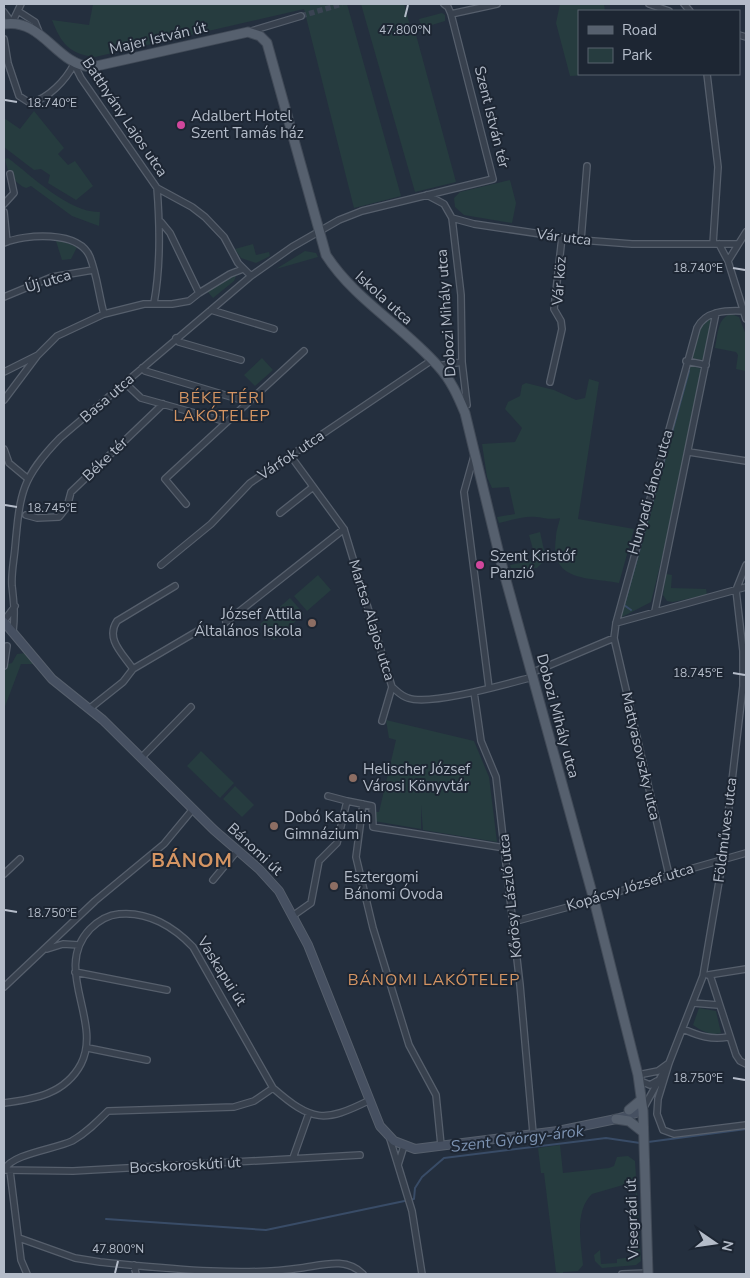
<svg xmlns="http://www.w3.org/2000/svg" width="750" height="1278" viewBox="0 0 750 1278" font-family="'Nunito Sans',sans-serif">
<rect width="100%" height="100%" fill="#242f3e"/>
<path fill="#263c3f" d="M93,4H347L401,196L354,208L304,9L95,57C69,54 61,43 52,20L89,25Z
M361,4H404L411,29L415,31L456,182L415,192Z
M560,4H604L605,11H579V74H586L585,75L570,76L556,23Z
M442,13L445,15V21L422,28L419,19Z
M34,111L64,148L58,154L68,165L75,161L93,186L76,200L48,183L50,175L41,169L34,170L4,147V118L20,129Z
M8,158C32,176 69,213 100,212L99,226L72,216L31,186L26,188C15,184 7,172 5,159Z
M510,180L516,203L512,223L464,215L455,207L454,198L460,192Z
M60,240L77,247L71,259L62,260L56,241Z
M253,244L256,255L269,252L270,256L256,263L241,258L235,249Z
M305,251L316,253L318,257L276,269Z
M232,275L236,276L234,281L213,298L207,291Z
M731,314L739,317L746,335V371L736,369L738,355L736,352L715,348C718,335 717,318 731,314Z
M711,318L705,357L703,360L694,359L692,355L702,324L707,319Z
M262,358L273,370L255,386L244,375Z
M692,365L701,369L667,537L651,602L622,617L620,616L688,368Z
M589,379L599,382L578,519L634,529L619,583C587,577 549,582 556,537C556,531 559,524 560,518C549,520 547,518 536,517C524,516 511,520 499,523L497,517L515,514L509,487L492,488L487,477L482,444L515,442L522,428L505,409L508,402L520,396L522,385L526,383L554,390L576,400L585,398Z
M540,532L546,559L537,568H511L510,565L536,560L529,535Z
M666,574L672,575L671,588L706,589L707,595L673,602L667,601L663,595Z
M318,575L331,590L307,611L294,596Z
M290,598L304,614L274,640L260,624Z
M25,653L35,664H21L4,709V665L12,663L17,654Z
M386,720L474,741L489,777L497,842L423,830L421,805V829L374,821V812H379L396,740L389,738Z
M201,751L234,783L220,798L187,766Z
M235,786L254,805L242,817L223,799Z
M699,1008L716,1011L721,1033C710,1036 702,1031 693,1025Z
M560,1145L563,1173L609,1168L614,1166L617,1157L628,1156L635,1161L636,1177L630,1183L592,1194C574,1211 581,1243 583,1265L578,1271L563,1272V1274L556,1272L544,1173H541L538,1148Z
M637,1192L641,1261L636,1265L602,1268L595,1261L594,1255L600,1250L601,1264L617,1263V1259L633,1257L636,1243L633,1200Z"/>
<g fill="none" stroke-linecap="round" stroke-linejoin="round">
<path stroke="#394c67" stroke-width="2" d="M631,610L624,605L689,371
M648,1142L746,1129
M106,1219L266,1230L414,1199L415,1188L422,1177L444,1158L606,1138L640,1143"/>
<path stroke="#3a4453" stroke-width="5.5" stroke-dasharray="5.5 3" stroke-linecap="butt" d="M301,16L342,4"/>
<g stroke="#565f6c" stroke-width="8">
<path id="street" d="M649,4L669,11
M684,4L690,11
M18,11L35,22L39,32
M4,12L12,23L21,4
M451,14L497,4
M248,32L301,16
M739,35L746,37
M4,39L8,63L19,96L30,103C48,99 66,80 74,64
M74,64L81,78L157,188L192,207L205,217L224,237L238,263L251,276
M707,74L718,167L713,244
M427,195L444,204L452,218L461,295L462,362L467,405
M4,204L14,193L10,174
M4,212L7,242
M452,218L474,224L581,240L632,244H737
M581,240L587,166
M4,243C25,234 79,230 90,257C97,275 99,296 104,314
M719,244L728,261L746,319
M728,261L746,232
M199,293L230,274L243,269
M4,297L52,277L93,270
M154,303C161,265 160,226 157,188
M211,310L274,329
M176,338L179,342L241,360
M686,361L706,365
M438,366L462,362
M142,368L145,371L248,402
M4,372L38,355L57,336L104,314L144,304H172L189,301L199,293L170,233L161,222
M550,382L562,329L561,321L554,309L562,237
M125,383L141,398L227,422
M4,400L37,356
M4,449L9,463L27,478
M689,452L746,461
M290,455L344,529L392,687C397,691 401,696 408,698C431,706 506,684 533,677
M474,456L464,492L489,688
M186,504L165,479L304,351
M280,513L313,487
M26,515L37,518L59,517L67,507L71,492L163,404
M161,565L211,524L250,483L432,360
M736,590L743,651V686L723,858L703,976L669,1063L658,1099L657,1114L663,1130L674,1134L746,1125
M736,590L746,565
M655,611L716,313
M4,621L15,606
M226,622L344,529
M616,623L746,587
M13,632C15,613 14,604 12,586C11,574 14,560 15,548C20,493 21,478 60,438L251,276L292,247L339,220L362,211L493,179L451,14L448,7L444,4
M4,666L7,646
M133,669C123,654 105,639 117,621L175,586
M531,673L614,638
M474,692L481,741L496,777L520,985L533,1133
M89,709L123,682L133,669L201,629
M382,721L392,687
M141,758L191,707
M328,796L347,801
M363,804L356,857L373,928L409,1045L436,1095L441,1145
M4,874L20,859
M669,875L614,638L616,623L697,328C705,311 726,310 744,311
M213,880L237,851
M294,915L311,903L319,861L337,843L347,801L372,806L373,827L505,848
M513,922L594,900L669,875L746,853
M47,949L63,944L79,945
M75,972L167,990
M708,975L746,969
M710,975L736,1055L740,1061L746,1064
M4,987L95,901L164,844L193,809
M693,1003L718,1005
M683,1029C699,1036 711,1040 728,1037
M88,1048L147,1060
M638,1075L658,1071L669,1063
M638,1080L650,1085L657,1081
M4,1103C35,1099 65,1094 81,1064C103,1021 52,969 90,929C98,921 108,915 119,914C148,911 174,927 193,947L273,1088C312,1122 324,1123 370,1100
M643,1109L663,1073
M390,1139L412,1211L422,1274
M293,1158L309,1113
M398,1165L404,1146
M5,1169C12,1154 55,1149 72,1141C86,1133 97,1122 108,1111L234,1107L254,1101L273,1088
M4,1170L73,1171L360,1155
M10,1171L21,1260L27,1274
M19,1238L75,1258L100,1262C163,1268 240,1277 301,1268C323,1265 346,1257 363,1274
M134,1265L136,1274
M622,1274L648,1273"/>
</g>
<g stroke="#565f6c" stroke-width="10">
<path id="secondary" d="M4,622L52,679L103,720L214,830L259,869L279,891L308,945L380,1126L394,1141L415,1149L558,1131L616,1119L643,1111"/>
</g>
<g stroke="#414a57" stroke-width="11">
<path id="primary" d="M4,24C43,18 56,65 92,67L248,32L260,36L267,43L326,255C355,300 403,326 438,366C451,380 458,396 465,413L501,562L594,900L638,1075L643,1111L648,1274
M629,1110L641,1100
M616,1119L629,1121L643,1132"/>
</g>
<use href="#street" stroke="#38414e" stroke-width="5.5"/>
<use href="#secondary" stroke="#465061" stroke-width="8"/>
<use href="#primary" stroke="#56606e" stroke-width="9"/>
</g>
<path fill="none" stroke="#b4bcc9" stroke-width="2" d="M405,17L408,5M5,100L17,102M733,268L745,270M5,505L17,507M733,673L745,675M5,910L17,912M733,1078L745,1080M115,1273L118,1261"/>
<g fill="#d1479c" stroke="#1d2633" stroke-width="2">
<circle cx="181" cy="125" r="5"/>
<circle cx="480" cy="565" r="5"/>
</g>
<g fill="#8d6e63" stroke="#1d2633" stroke-width="2">
<circle cx="312" cy="623" r="5"/>
<circle cx="353" cy="778" r="5"/>
<circle cx="274" cy="826" r="5"/>
<circle cx="334" cy="886" r="5"/>
</g>
<g text-anchor="middle" stroke-width="4" stroke-linejoin="round" paint-order="stroke">
<g font-size="15" fill="#b4bcc9" stroke="#1d2633">
<text transform="translate(158 38) rotate(-13)" y="5">Majer István út</text>
<text transform="translate(125 117) rotate(56)" y="5">Batthyány Lajos utca</text>
<text transform="translate(492 117) rotate(76)" y="5">Szent István tér</text>
<text transform="translate(564 237) rotate(7)" y="5">Vár utca</text>
<text transform="translate(48 281) rotate(-17)" y="5">Új utca</text>
<text transform="translate(559 281) rotate(-86)" y="5">Vár köz</text>
<text transform="translate(384 298) rotate(42)" y="5">Iskola utca</text>
<text transform="translate(446 313) rotate(-94)" y="5">Dobozi Mihály utca</text>
<text transform="translate(107 398) rotate(-41)" y="5">Basa utca</text>
<text transform="translate(291 455) rotate(-34)" y="5">Várfok utca</text>
<text transform="translate(105 459) rotate(-44)" y="5">Béke tér</text>
<text transform="translate(650 492) rotate(-74)" y="5">Hunyadi János utca</text>
<text transform="translate(372 620) rotate(73)" y="5">Martsa Alajos utca</text>
<text transform="translate(558 716) rotate(75)" y="5">Dobozi Mihály utca</text>
<text transform="translate(641 756) rotate(77)" y="5">Mattyasovszky utca</text>
<text transform="translate(725 830) rotate(-83)" y="5">Földműves utca</text>
<text transform="translate(255 849) rotate(43)" y="5">Bánomi út</text>
<text transform="translate(630 887) rotate(-17)" y="5">Kopácsy József utca</text>
<text transform="translate(510 896) rotate(-96)" y="5">Kőrösy László utca</text>
<text transform="translate(222 971) rotate(58)" y="5">Vaskapui út</text>
<text transform="translate(185 1165) rotate(-3)" y="5">Bocskoroskúti út</text>
<text transform="translate(632 1219) rotate(-92)" y="5">Visegrádi út</text>
</g>
<g font-size="15" fill="#b4bcc9" stroke="#1d2633" text-anchor="start">
<text x="191" y="121">Adalbert Hotel<tspan x="191" dy="17">Szent Tamás ház</tspan></text>
<text x="490" y="561">Szent Kristóf<tspan x="490" dy="17">Panzió</tspan></text>
<text x="302" y="619" text-anchor="end">József Attila<tspan x="302" dy="17">Általános Iskola</tspan></text>
<text x="363" y="774">Helischer József<tspan x="363" dy="17">Városi Könyvtár</tspan></text>
<text x="284" y="822">Dobó Katalin<tspan x="284" dy="17">Gimnázium</tspan></text>
<text x="344" y="882">Esztergomi<tspan x="344" dy="17">Bánomi Óvoda</tspan></text>
</g>
<g font-size="16" letter-spacing="1" fill="#d59563" stroke="#1d2633">
<text x="222" y="403">BÉKE TÉRI<tspan x="222" dy="18">LAKÓTELEP</tspan></text>
<text x="434" y="985">BÁNOMI LAKÓTELEP</text>
</g>
<g font-size="16" font-style="italic" fill="#7c92b1" stroke="#1d2633">
<text transform="translate(517 1138) rotate(-7)" y="6">Szent György-árok</text>
</g>
<g font-size="20" font-weight="bold" letter-spacing="1" fill="#d59563" stroke="#1d2633">
<text x="192" y="867">BÁNOM</text>
</g>
</g>
<g font-size="12" text-anchor="middle" fill="#b4bcc9" stroke="#1d2633" stroke-width="4" stroke-linejoin="round" paint-order="stroke">
<text x="405" y="34">47.800°N</text>
<text x="52" y="107">18.740°E</text>
<text x="698" y="272">18.740°E</text>
<text x="52" y="512">18.745°E</text>
<text x="698" y="677">18.745°E</text>
<text x="52" y="917">18.750°E</text>
<text x="698" y="1082">18.750°E</text>
<text x="118" y="1253">47.800°N</text>
</g>
<rect width="750" height="1278" fill="none" stroke="#b4bcc9" stroke-width="10"/>
<rect x="578" y="10" width="162" height="65" fill="#1d2633" stroke="#59626f"/>
<rect x="588" y="26" width="25" height="8" fill="#56606e" stroke="#59626f"/>
<text x="622" y="35" font-size="15" fill="#b4bcc9">Road</text>
<rect x="588" y="48" width="25" height="15" fill="#263c3f" stroke="#59626f"/>
<text x="622" y="60" font-size="15" fill="#b4bcc9">Park</text>
<g transform="translate(715 1243) rotate(103)" stroke="#1d2633" stroke-width="4" paint-order="stroke">
<path d="M0-4L9 19L0 12L-9 19Z" fill="#b4bcc9"/>
<text y="-8" font-size="14" font-weight="bold" text-anchor="middle" fill="#b4bcc9">N</text>
</g>
</svg>
